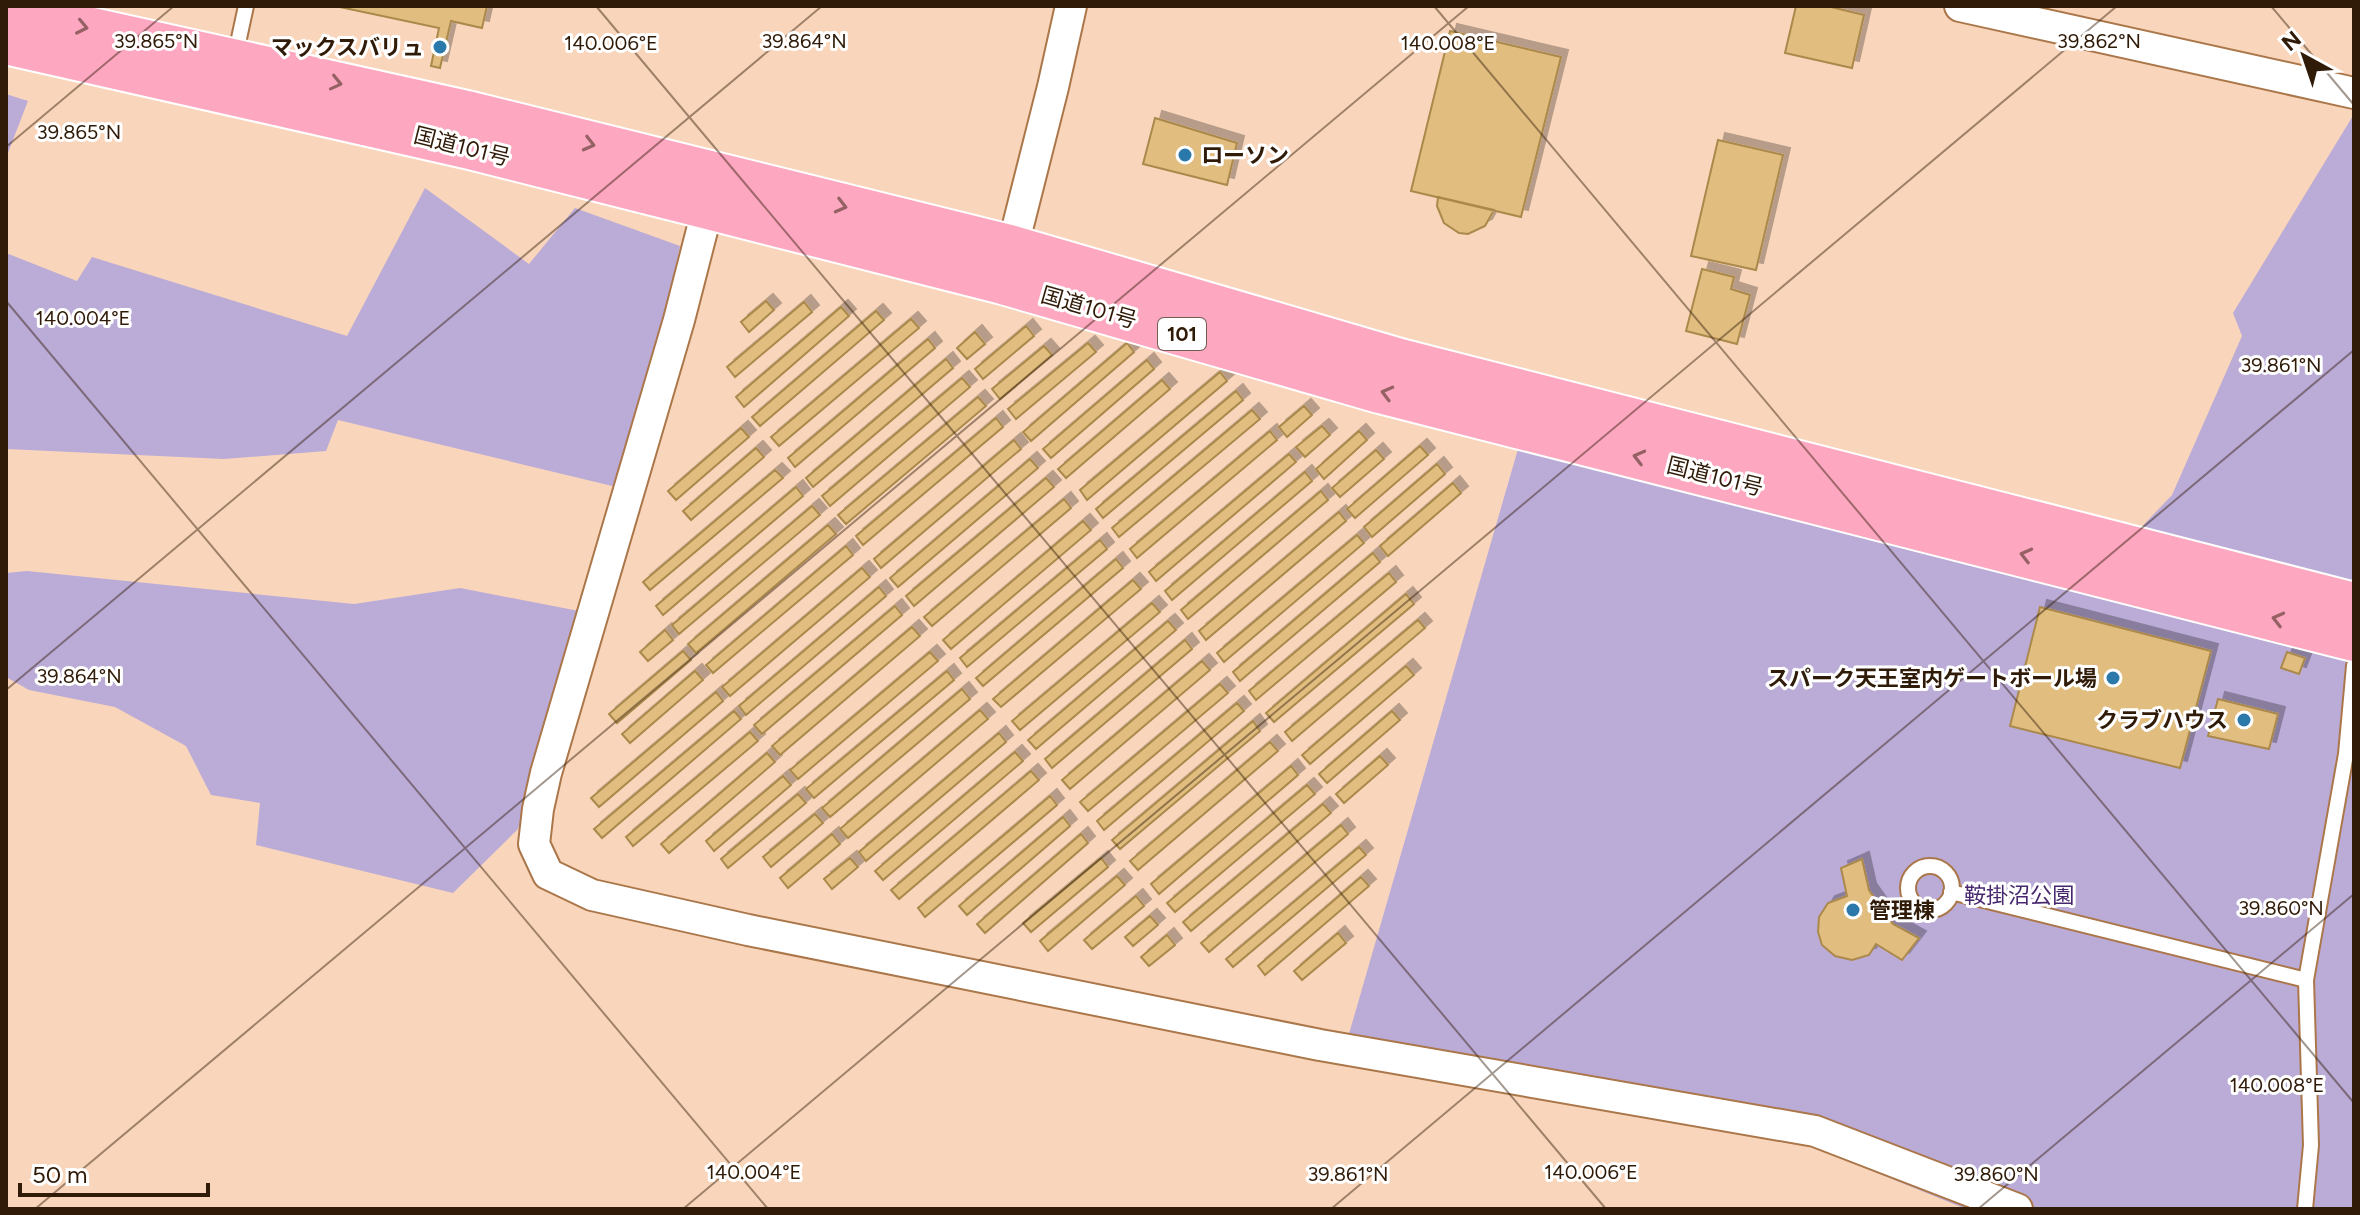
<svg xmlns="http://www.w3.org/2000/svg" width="2360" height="1215" viewBox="0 0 2360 1215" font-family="Figtree,'Noto Sans JP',sans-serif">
<defs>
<filter id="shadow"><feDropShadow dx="7" dy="-7" stdDeviation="0" flood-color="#0004"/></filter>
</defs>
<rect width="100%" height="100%" fill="#f9d6bb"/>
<path fill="#bbabd7" d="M6,94L28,101L6,158Z
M2354,114V592L2133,536L2172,495L2242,336L2233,313Z
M425,188L529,264L575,208L680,246L629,490L338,420L326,451L224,459L6,449V253L77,281L92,257L347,336Z
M1520,442L2354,661V1209H1966L1806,1144L1340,1065Z
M27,571L354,604L460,588L579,611L518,829L453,893L256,845L260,803L211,795L186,746L115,707L29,690L6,677V573Z"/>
<path fill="#e1bd80" stroke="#aa894c" stroke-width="2" filter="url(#shadow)" d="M335,6H487L482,28L451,21L440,68L431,66L439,28Z
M1796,6H1827L1864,15L1852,68L1785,53Z
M1450,31L1561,57L1521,217L1411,191Z
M1155,118L1237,143L1227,185L1143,164Z
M1718,140L1783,155L1756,270L1691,256Z
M1438,197L1494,210L1485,226L1468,234L1459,233L1444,223L1437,206Z
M1702,269L1734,277L1731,289L1750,295L1737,344L1686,331Z
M766,301L774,310L749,332L741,322Z
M804,302L812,312L735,377L727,367Z
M841,307L849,316L744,407L736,397Z
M876,311L884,320L760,426L752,417Z
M911,319L919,328L779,446L771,437Z
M1026,326L1034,336L983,379L975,369Z
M975,332L985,344L967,359L957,348Z
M928,339L935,348L795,467L788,458Z
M1088,343L1096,352L1016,419L1008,409Z
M1127,343L1134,352L1031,441L1023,432Z
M1044,346L1052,355L1000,399L992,389Z
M946,359L953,368L813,487L806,478Z
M1147,360L1154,369L1051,458L1043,449Z
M1220,372L1227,381L1087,500L1080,490Z
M962,378L970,387L830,506L822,496Z
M1162,380L1170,389L1066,478L1058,469Z
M1236,391L1243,400L1103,518L1096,509Z
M978,397L986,406L846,524L838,515Z
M1304,406L1312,415L1287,437L1279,427Z
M1252,410L1260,419L1119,537L1112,528Z
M996,418L1003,427L863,545L856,536Z
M1322,426L1330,435L1305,457L1296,447Z
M741,428L749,437L676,500L668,491Z
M1270,431L1277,440L1137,558L1130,549Z
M1359,431L1367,440L1324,479L1316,469Z
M1014,440L1021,449L881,568L874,559Z
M1420,446L1428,455L1355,518L1347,509Z
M756,448L764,457L691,520L683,511Z
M1376,450L1384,459L1340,497L1332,488Z
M1289,454L1296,462L1156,581L1149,572Z
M1030,459L1038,468L898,587L890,578Z
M1437,464L1445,474L1372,537L1364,527Z
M775,470L783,478L650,590L643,582Z
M1305,472L1312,481L1172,600L1165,591Z
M1046,478L1054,487L914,606L906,596Z
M1453,483L1461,493L1388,556L1380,546Z
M796,487L803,496L663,615L656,606Z
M1321,491L1328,500L1188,619L1181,610Z
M1064,499L1071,508L932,626L924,617Z
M812,506L820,515L679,634L672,625Z
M1339,512L1346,521L1206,640L1199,631Z
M1083,521L1091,530L951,649L943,640Z
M828,525L836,534L696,653L688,644Z
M1357,535L1364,543L1224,662L1217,653Z
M1100,540L1107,549L967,667L960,658Z
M846,546L853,555L713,673L706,665Z
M1373,553L1380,562L1240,681L1233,672Z
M1116,559L1123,568L983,686L976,678Z
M862,568L870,577L730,696L722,687Z
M1389,573L1396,582L1256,700L1249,691Z
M1133,580L1141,589L1001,707L993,699Z
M879,587L886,596L746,715L739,706Z
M1406,594L1414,604L1274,722L1266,713Z
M1152,603L1160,612L1020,730L1012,721Z
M895,606L902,615L762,734L754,725Z
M2040,607L2211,651L2180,768L2010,726Z
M1418,620L1425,628L1292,741L1285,732Z
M1168,621L1176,630L1036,749L1028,740Z
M912,627L920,636L780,755L772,746Z
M665,630L673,640L648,661L640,652Z
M1185,640L1192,649L1052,768L1045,759Z
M683,651L691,660L617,723L609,714Z
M930,652L938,661L798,779L790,770Z
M2287,652L2305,658L2299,674L2281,668Z
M1202,661L1210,670L1070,789L1062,780Z
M1406,666L1414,675L1310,764L1302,755Z
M695,671L703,680L630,743L622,734Z
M947,671L954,680L814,798L806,789Z
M1220,684L1228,693L1088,811L1080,802Z
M962,689L970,699L830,817L822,808Z
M716,692L723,701L599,807L591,798Z
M2218,699L2278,714L2269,749L2208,736Z
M1237,703L1244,711L1104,830L1097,821Z
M980,710L988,719L848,838L840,829Z
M734,711L741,719L602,838L594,829Z
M1392,711L1400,720L1327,783L1319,774Z
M1253,721L1260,731L1120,849L1112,840Z
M750,732L758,741L633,846L626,837Z
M999,733L1006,742L866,861L859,852Z
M1270,742L1278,751L1138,870L1130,861Z
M1015,752L1023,761L883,880L875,871Z
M767,753L775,762L669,853L661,844Z
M1380,756L1388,765L1344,803L1336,794Z
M1291,766L1298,775L1159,894L1151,884Z
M1031,771L1039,780L899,899L891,890Z
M783,776L791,785L714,851L706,841Z
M1307,785L1315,794L1175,912L1167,903Z
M798,794L806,803L728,868L721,859Z
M1050,796L1057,805L925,917L918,908Z
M1323,804L1331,813L1191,931L1183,922Z
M815,814L823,823L771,867L763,857Z
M1063,817L1070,826L967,915L959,906Z
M1341,825L1348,834L1209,952L1201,943Z
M832,834L840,844L788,888L780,878Z
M1081,834L1088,843L985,933L977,924Z
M1359,847L1366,855L1233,967L1226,959Z
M850,858L858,867L832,889L824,879Z
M1101,858L1108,867L1031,932L1023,923Z
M1862,859L1869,890L1893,924L1919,938L1902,960L1876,944L1869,955L1852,960L1835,956L1822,945L1818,932L1819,917L1828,903L1847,896L1841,868Z
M1117,876L1125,885L1048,951L1040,941Z
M1361,877L1369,886L1265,975L1258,966Z
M1136,896L1144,906L1092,949L1084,940Z
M1150,916L1158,925L1133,946L1125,937Z
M1338,933L1346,943L1302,980L1294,971Z
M1167,935L1175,945L1149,966L1141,957Z"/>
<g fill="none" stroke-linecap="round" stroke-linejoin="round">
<g stroke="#ab774a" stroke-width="18">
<path id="lane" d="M235,57L246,6
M1908 888a22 22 0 1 1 44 0a22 22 0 1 1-44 0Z
M1951,892L2306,980
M2305,1209L2311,1145L2306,980L2346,754L2354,666"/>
</g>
<g stroke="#ab774a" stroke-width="34">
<path id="street" d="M1960,6L2354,93
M708,207L679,320L546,773L538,809L534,844L548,874L592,895L748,930L1320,1045L1815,1131L2017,1209
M1008,265L1053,87L1071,6"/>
</g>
<g stroke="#fff" stroke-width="48">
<path id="highway" d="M6,11L471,114L1013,248L1400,361L2354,605
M6,42L466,146L708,207L1003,282L1380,391L2354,639"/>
</g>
<use href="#lane" stroke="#fff" stroke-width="14"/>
<use href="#street" stroke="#fff" stroke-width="30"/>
<use href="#highway" stroke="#fda7c0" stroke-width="44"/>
</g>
<defs><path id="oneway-chevron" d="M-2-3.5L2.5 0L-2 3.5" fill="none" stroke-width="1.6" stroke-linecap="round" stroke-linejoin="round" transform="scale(2)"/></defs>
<g stroke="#966164">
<use href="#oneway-chevron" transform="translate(82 27) rotate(12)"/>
<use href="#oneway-chevron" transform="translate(336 83) rotate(13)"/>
<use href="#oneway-chevron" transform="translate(589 144) rotate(14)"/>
<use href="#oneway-chevron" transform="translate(841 206) rotate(14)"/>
<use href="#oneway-chevron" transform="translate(1387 393) rotate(-165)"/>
<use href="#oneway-chevron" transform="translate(1639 457) rotate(-166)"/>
<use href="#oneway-chevron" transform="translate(2026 555) rotate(-166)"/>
<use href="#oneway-chevron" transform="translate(2278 619) rotate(-166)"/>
</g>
<path fill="none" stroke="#301b08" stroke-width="2" stroke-opacity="0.45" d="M596,6L1606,1209M1434,6L2354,1103M2271,6L2354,105M6,147L174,6M6,301L768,1209M6,690L822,6M35,1209L1469,6M683,1209L2117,6M1331,1209L2354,350M1978,1209L2354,894"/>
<g fill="#2b79ab" stroke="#fff" stroke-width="3">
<circle cx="440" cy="47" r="8"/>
<circle cx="1185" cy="155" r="8"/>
<circle cx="2113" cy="678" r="8"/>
<circle cx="2244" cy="720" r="8"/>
<circle cx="1853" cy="910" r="8"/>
</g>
<g text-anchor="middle" stroke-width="6" stroke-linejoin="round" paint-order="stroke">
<rect fill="#fff" stroke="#6e5f52" stroke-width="2" x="1158" y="318" width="48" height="32" rx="6"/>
<g font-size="20" font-weight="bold" fill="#301b08">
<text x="1182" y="341">101</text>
</g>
<g font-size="22" font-weight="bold" fill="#301b08" stroke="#fff" text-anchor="end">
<text x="424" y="55">マックスバリュ</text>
<text x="1201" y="163" text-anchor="start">ローソン</text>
<text x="2097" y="686">スパーク天王室内ゲートボール場</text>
<text x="2228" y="728">クラブハウス</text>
<text x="1869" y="918" text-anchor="start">管理棟</text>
</g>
<g font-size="22" fill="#301b08" stroke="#fff">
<text transform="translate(462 146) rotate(14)" y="8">国道101号</text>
<text transform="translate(1089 307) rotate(16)" y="8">国道101号</text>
<text transform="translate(1715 476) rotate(14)" y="8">国道101号</text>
</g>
<g font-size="22" fill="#47286f" stroke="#fff">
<text x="2019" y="903">鞍掛沼公園</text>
</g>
</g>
<g font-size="20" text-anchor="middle" fill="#301b08" stroke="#fff" stroke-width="6" stroke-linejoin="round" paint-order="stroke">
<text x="156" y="48">39.865°N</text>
<text x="804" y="48">39.864°N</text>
<text x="2099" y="48">39.862°N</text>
<text x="611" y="50">140.006°E</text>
<text x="1448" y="50">140.008°E</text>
<text x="79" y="139">39.865°N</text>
<text x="83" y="325">140.004°E</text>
<text x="2281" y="372">39.861°N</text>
<text x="79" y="683">39.864°N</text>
<text x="2281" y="915">39.860°N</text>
<text x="2277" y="1092">140.008°E</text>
<text x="754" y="1179">140.004°E</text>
<text x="1591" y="1179">140.006°E</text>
<text x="1348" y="1181">39.861°N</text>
<text x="1996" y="1181">39.860°N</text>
</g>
<rect width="2360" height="1215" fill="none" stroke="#301b08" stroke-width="16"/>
<g transform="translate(2304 56) rotate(320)" stroke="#ffffff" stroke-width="6" paint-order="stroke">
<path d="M0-6L14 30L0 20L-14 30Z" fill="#301b08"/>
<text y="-12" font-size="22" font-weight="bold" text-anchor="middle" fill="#301b08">N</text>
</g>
<path d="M20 1183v12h188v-12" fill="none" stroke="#301b08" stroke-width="4"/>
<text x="32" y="1183" font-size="24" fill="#301b08" stroke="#ffffff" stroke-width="6" paint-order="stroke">50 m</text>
</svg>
